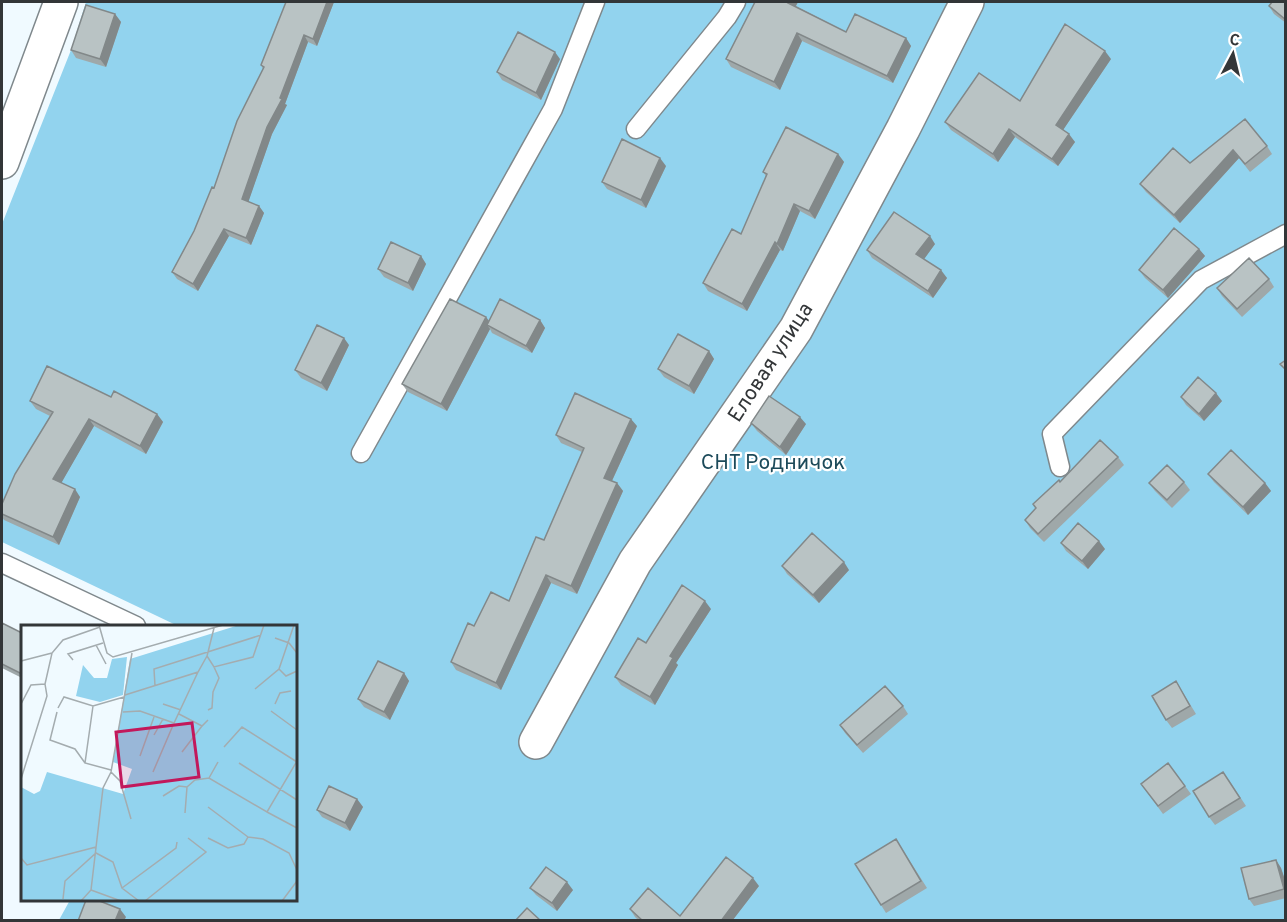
<svg xmlns="http://www.w3.org/2000/svg" width="1287" height="922" viewBox="0 0 1287 922" font-family="Overpass,sans-serif">
<rect width="100%" height="100%" fill="#f0faff"/>
<path fill="#92d3ee" d="M86,2H1285V920H59L70,900H296V626H178L2,542V224L71,50Z"/>
<g fill="none" stroke-linecap="round" stroke-linejoin="round">
<g stroke="#7f888c" stroke-width="21">
<path id="service" d="M636,129L727,17L736,2
M361,453L553,109L595,2
M1060,467L1052,434L1201,280L1286,234
M2,563L136,626"/>
</g>
<g stroke="#7f888c" stroke-width="36">
<path id="minor" d="M2,162L61,2
M536,742L635,562L796,329L903,129L967,2"/>
</g>
<use href="#service" stroke="#fff" stroke-width="18"/>
<use href="#minor" stroke="#fff" stroke-width="33"/>
</g>
<path fill="#9fa8a9" d="M286,2H334L317,46L308,42L285,104L287,105L272,134L248,202L259,206L264,213L251,245L229,236L198,291L177,279L172,272L194,231L214,188L263,69L261,65Z
M798,2L796,6L846,32L906,38L911,46L893,83L802,41L780,90L731,67L726,59Z
M1286,2V23L1274,14L1269,6Z
M115,14L121,22L106,67L76,58L71,50Z
M560,59L541,100L502,80L497,72Z
M1111,59L1063,130L1075,142L1058,166L1015,137L998,162L951,130L945,122L1020,101Z
M1267,146L1272,154L1250,172L1239,158L1180,223L1146,192L1140,184L1190,163Z
M838,154L844,162L815,219L800,211L783,251L780,250L747,311L708,291L703,283L741,234L766,176L763,172Z
M666,166L646,208L607,189L602,182Z
M935,244L924,259L947,278L933,298L872,258L867,250Z
M1199,249L1205,256L1168,298L1145,278L1139,270Z
M421,256L426,264L413,291L384,277L378,269Z
M1269,279L1274,287L1242,317L1222,296L1217,288Z
M486,317L489,321L540,320L545,328L532,353L492,333L490,329L447,411L408,392L402,384Z
M349,345L327,391L301,378L295,370Z
M709,351L714,359L694,394L664,377L658,369Z
M111,397L157,414L163,422L146,454L94,426L61,483L80,497L59,545L4,520L2,517V504L50,416L36,409L30,401Z
M1181,397L1222,401L1204,421L1186,405Z
M751,423L806,424L786,455L757,431Z
M637,426L612,481L617,483L623,491L577,594L551,583L501,690L456,670L451,662L509,601L544,540L582,452L561,443L556,435Z
M1118,457L1124,465L1044,542L1030,528L1025,520L1036,508L1033,504L1060,482Z
M1208,474L1265,483L1271,491L1248,515L1214,482Z
M1184,482L1190,490L1172,508L1155,491L1149,483Z
M1061,543L1105,549L1088,569L1066,551Z
M782,566L849,570L819,603L787,574Z
M711,609L676,663L678,665L655,705L621,685L615,677L646,643Z
M2,623L22,633V678L2,668Z
M404,673L409,681L390,720L364,707L358,699Z
M1176,681L1196,714L1172,728L1166,720Z
M903,706L908,714L863,753L845,733L840,725Z
M1168,763L1191,794L1163,814L1141,784Z
M1229,780L1246,806L1215,825L1209,817Z
M357,799L363,807L350,831L322,817L317,810Z
M896,839L927,888L886,913L881,905Z
M1276,860L1281,868L1286,883V898L1254,906L1249,899Z
M759,886L732,921H639L635,917L630,909L680,916Z
M530,888L573,890L557,911L536,895Z"/>
<path fill="#828889" d="M327,2H334L317,46L313,39Z
M789,2H798L793,11L788,3Z
M115,14L121,22L106,67L100,59Z
M797,33L802,41L780,90L774,82Z
M304,35L308,42L285,104L287,105L272,134L247,206L242,199L267,127L280,98Z
M906,38L911,46L893,83L887,76Z
M1105,51L1111,59L1061,133L1056,125Z
M555,52L560,59L541,100L536,93Z
M1009,129L1015,137L998,162L993,154Z
M1069,134L1075,142L1058,166L1052,159Z
M1233,150L1239,158L1180,223L1174,215Z
M838,154L844,162L815,219L809,211Z
M660,158L666,166L646,208L641,200Z
M794,204L800,211L783,251L777,244Z
M259,206L264,213L251,245L246,238Z
M224,229L229,236L198,291L193,284Z
M930,236L935,244L922,262L916,254Z
M775,242L780,250L747,311L742,304Z
M1199,249L1205,256L1168,298L1163,290Z
M421,256L426,264L413,291L408,283Z
M941,270L947,278L933,298L928,291Z
M486,317L492,325H487L490,329L447,411L441,404Z
M540,320L545,328L532,353L526,346Z
M344,338L349,345L327,391L321,383Z
M709,351L714,359L694,394L689,386Z
M1216,393L1222,401L1204,421L1199,414Z
M157,414L163,422L146,454L140,446Z
M800,417L806,424L786,455L780,447Z
M89,419L94,426L59,487L53,479Z
M631,419L637,426L610,485L604,478Z
M617,483L623,491L577,594L571,586Z
M1265,483L1271,491L1248,515L1243,507Z
M75,489L80,497L59,545L53,537Z
M1099,541L1105,549L1088,569L1082,561Z
M844,562L849,570L819,603L813,595Z
M546,575L551,583L501,690L496,683Z
M705,601L711,609L676,663L678,665L655,705L650,697L670,656Z
M404,673L409,681L390,720L384,712Z
M357,799L363,807L350,831L345,823Z
M1276,860L1281,868L1286,883V891L1284,889Z
M753,878L759,886L732,921H721Z
M567,882L573,890L557,911L552,903Z
M120,909L126,917L124,921H115Z"/>
<path fill="#b9c3c4" stroke="#828889" stroke-width="1.5" d="M286,2H327L313,39L304,35L280,98L282,99L267,127L242,199L259,206L246,238L224,229L193,284L172,272L194,231L212,187L214,188L237,121L264,67L261,65Z
M755,2H789L788,3L846,32L855,14L906,38L887,76L797,33L774,82L726,59Z
M1272,2H1286V20L1269,6Z
M86,5L115,14L100,59L71,50Z
M1065,24L1105,51L1056,125L1069,134L1052,159L1009,129L993,154L945,122L979,73L1020,101Z
M518,32L555,52L536,93L497,72Z
M1245,119L1267,146L1245,164L1233,150L1174,215L1140,184L1173,148L1190,163Z
M786,127L838,154L809,211L794,204L777,244L775,242L742,304L703,283L732,229L741,234L767,174L763,172Z
M622,139L660,158L641,200L602,182Z
M894,212L930,236L916,254L941,270L928,291L867,250Z
M1174,228L1199,249L1163,290L1139,270Z
M391,242L421,256L408,283L378,269Z
M1249,258L1269,279L1237,309L1217,288Z
M450,299L486,317L441,404L402,384Z
M500,299L540,320L526,346L487,325Z
M317,325L344,338L321,383L295,370Z
M678,334L709,351L689,386L658,369Z
M1286,360V370L1280,364Z
M47,366L111,397L114,391L157,414L140,446L89,419L53,479L75,489L53,537L2,514V504L15,474L53,412L30,401Z
M1198,377L1216,393L1199,414L1181,397Z
M575,393L631,419L604,478L617,483L571,586L546,575L496,683L451,662L468,623L474,626L491,592L509,601L536,537L544,540L584,448L556,435Z
M769,396L800,417L780,447L751,423Z
M1100,440L1118,457L1038,534L1025,520L1036,508L1033,504L1059,480L1060,482Z
M1231,450L1265,483L1243,507L1208,474Z
M1167,465L1184,482L1167,500L1149,483Z
M1078,523L1099,541L1082,561L1061,543Z
M812,533L844,562L813,595L782,566Z
M682,585L705,601L670,656L673,658L650,697L615,677L638,638L646,643Z
M2,623L22,633V674L2,664Z
M378,661L404,673L384,712L358,699Z
M1176,681L1190,706L1166,720L1152,696Z
M885,686L903,706L857,745L840,725Z
M1168,763L1185,786L1158,806L1141,784Z
M1223,772L1240,798L1209,817L1193,791Z
M329,786L357,799L345,823L317,810Z
M896,839L921,881L881,905L855,864Z
M726,857L753,878L721,921H643L630,909L648,888L680,916Z
M1276,860L1284,889L1249,899L1241,868Z
M546,867L567,882L552,903L530,888Z
M86,900H97L120,909L115,921H78Z
M527,908L541,921H515Z"/>
<g text-anchor="middle" stroke-width="4.5" stroke-linejoin="round" paint-order="stroke">
<g font-size="21" fill="#333638" stroke="#fff">
<text transform="translate(770 362) rotate(-57)" y="7">Еловая улица</text>
</g>
<g font-size="21" fill="#1c4a5a" stroke="#fff">
<text x="773" y="469">СНТ Родничок</text>
</g>
</g>
<g transform="translate(21 625)">
<rect width="276" height="276" fill="#f0faff"/>
<path d="M218,0H276V276H0V162L13,169L19,166L26,147L102,169L111,144L92,137L109,34ZM106,32L102,70L79,77L55,71L62,40L73,53H86L91,34Z" fill="#92d3ee"/>
<path fill="none" stroke="#a4acaf" stroke-width="1.5" d="M78,0L86,28L92,32L202,0M193,3L186,31L193,42L232,32L243,0M254,13L268,18L276,28M75,20L85,39M52,35L47,29L82,18M0,36L31,28M258,44L265,51L276,46M134,61L133,44L240,10M234,64L258,44L273,0M104,70L177,47L186,31M0,79L10,60L24,59M142,79L160,85M254,79L259,68L270,66M72,81L64,138L90,145M37,83L43,72L72,81L103,72M187,85L191,83L192,67L198,53L193,42M250,86L276,105M36,87L29,115L54,124L64,138M102,87L119,86L153,98L177,47M158,89L181,101L187,95M133,110L142,94M203,122L221,102L276,137M161,127L181,101M119,131L133,92M218,138L276,175M90,147L99,156L110,194M132,147L153,98M188,153L197,137M0,154L26,71L24,59L31,28L42,15L79,2M142,171L158,161L166,162L174,155L188,153L246,187L276,136M187,182L227,212M246,187L276,203M164,188L166,162M187,213L207,223L223,219L227,212L242,214L268,228L276,245M0,233L6,240L75,222M101,263L155,223L156,217M70,265L100,276M42,274L44,256L75,228L92,237L101,263L118,276M60,276L70,265L82,163L90,147L111,28M124,276L185,227L167,213M261,276L276,256"/>
<path fill="#c2185b" fill-opacity="0.15" stroke="#c2185b" stroke-width="3" d="M171,98L178,152L101,162L95,107Z"/>
<rect width="276" height="276" fill="none" stroke="#333638" stroke-width="3"/>
</g>
<rect width="1287" height="922" fill="none" stroke="#333638" stroke-width="6"/>
<g transform="translate(1233 54) rotate(7)" stroke="#ffffff" stroke-width="4.5" paint-order="stroke">
<path d="M0-4.5L10 22L0 15L-10 22Z" fill="#333638"/>
<text y="-9" font-size="16" font-weight="bold" text-anchor="middle" fill="#333638">С</text>
</g>
</svg>
